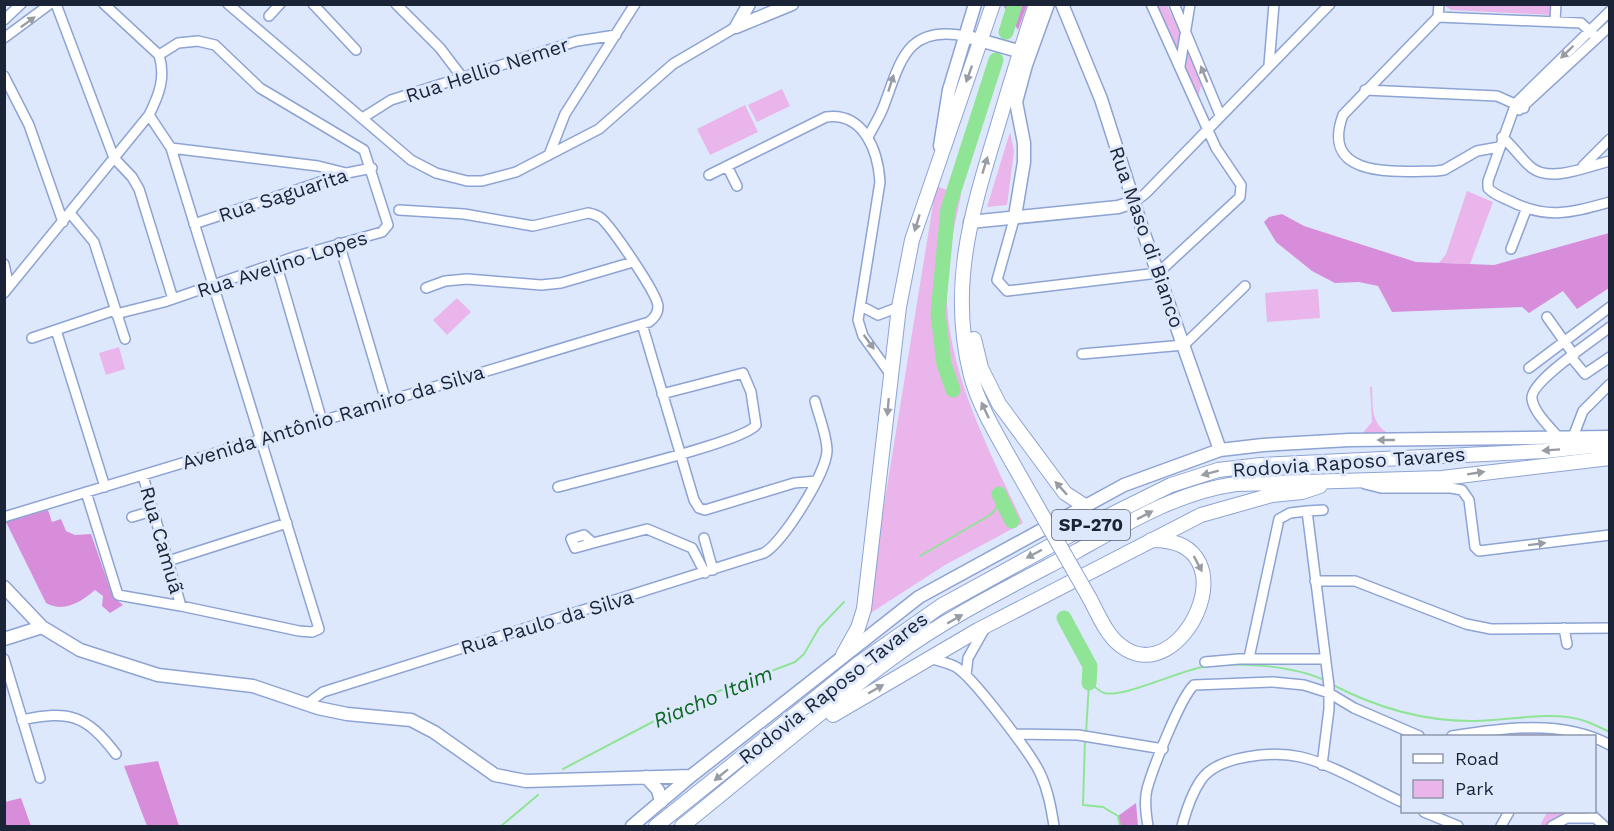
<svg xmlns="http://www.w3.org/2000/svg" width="1614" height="831" viewBox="0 0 1614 831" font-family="'Work Sans',sans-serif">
<rect width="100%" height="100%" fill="#dee8fd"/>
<path fill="#eab5eb" d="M1155,5H1167L1203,80L1198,96Z
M1444,5H1552V15L1451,10Z
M782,89L790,106L757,122L748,105Z
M745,105L758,132L710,155L697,129Z
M1010,132L1014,151L1007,205L987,207Z
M936,186L961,195C956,220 949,247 947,272C941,362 986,443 1023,523L945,565L866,616Z
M1467,191L1493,202L1470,264L1439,263L1446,254Z
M1318,289L1320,318L1267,322L1265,293Z
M457,298L471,312L447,335L433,320Z
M119,347L125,369L106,375L99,353Z
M1370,387H1372C1373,406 1370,423 1389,434L1361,435L1372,422Z
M1532,732L1578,736H1500Z
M1547,812H1566L1545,826H1540Z"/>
<path fill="#d88dda" d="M1003,5H1027L1018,30Z
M1282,214L1304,226L1416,262L1494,265L1609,233V288L1577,309L1563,291L1529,313L1522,307L1392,312L1378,286L1359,282L1335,283L1312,271L1276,242L1264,222L1269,217Z
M48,510L52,522L61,519L66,531L75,535L91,534L113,597L123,605L110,613L102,606L103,596L95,590C81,602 64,613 46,603L6,522Z
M158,761L179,826H147L124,766Z
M21,798L31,826H5V802Z
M1136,803L1138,826H1120L1118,816Z"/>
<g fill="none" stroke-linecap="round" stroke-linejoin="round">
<path stroke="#90e496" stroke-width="2" d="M920,556L990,515L996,509L999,494
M1331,684C1375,707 1420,721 1471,721C1505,722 1552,709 1585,721C1593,724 1601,728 1610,732
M1086,733L1089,683C1093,685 1099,691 1104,693C1124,698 1178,671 1203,667C1238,661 1295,666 1326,681
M1085,739L1083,805L1103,807L1118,816L1120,826
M563,769L660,718L714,693L795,662L804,654L819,628L844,602
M501,826L538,795"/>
<path stroke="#90e496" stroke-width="15" d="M1006,32L1015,4
M953,390L944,364L938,313L948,209L996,60
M999,494L1012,521
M1064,618L1090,666L1089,683"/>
<g stroke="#8da3d4" stroke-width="12">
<path id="minor" d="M56,4L114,158L132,177L139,189L173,299
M228,4L411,160L436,173L467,181H482L516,172L599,129L673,64L736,27
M313,4L356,50
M396,4L440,48L462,77
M1174,4L1220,115
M1439,4L1438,17L1343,115C1319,180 1399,171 1436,171L1444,170L1477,151L1499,147
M1610,11L1516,103L1488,181V188C1493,194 1501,197 1508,200C1546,220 1570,213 1610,202
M269,16L280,4
M1438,17L1581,23L1597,38
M4,20L21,4
M1555,20L1556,4
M4,38L50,4
M1269,65L1274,4
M1180,66L1190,4
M4,76L29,125L63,222
M1365,90L1497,96L1524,108
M1519,110L1610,26
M364,117L391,100L577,41L616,35
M868,137C873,127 879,118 883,108C900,64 905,24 965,36
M1502,137C1513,146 1521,159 1532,168C1552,183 1588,166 1610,161
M171,148L318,166L346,173
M549,155L565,114L635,4
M727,166L737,186
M1583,166L1610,139
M709,175L826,117C864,112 878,151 880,182L858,320L863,336L891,375
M1134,202L1145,194L1330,4
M70,213L94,242L125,339
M1015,216L997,280L1007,291L1158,273L1240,197L1241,185L1216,148L1151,4
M194,224L347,173L372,168
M339,243L386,401
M1511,249L1526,210
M276,263L322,421
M4,264L9,287
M426,288L445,281L467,279L541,285L561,283L633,262
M4,293L149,115C159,95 166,77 159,55L104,4
M861,306L878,315L899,307
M116,314L164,302L297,256L382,232L388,225L364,150L260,88L215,45L198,41L178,43L159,55
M1547,317L1574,355
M642,324L694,500L699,508L705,510L794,483L816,481
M56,330L105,487
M32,338L115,310
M1082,354L1184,345L1245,286
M1571,357L1585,374L1610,357
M1529,368L1610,307
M1573,437L1583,411L1610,384
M1559,438C1551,428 1534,413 1532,399C1529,382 1595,339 1610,327
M143,476L181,606L299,631L312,632L319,629L171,148L149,115
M1365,484L1381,488H1451L1462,490L1469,500L1475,547L1479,551L1610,535
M558,487C589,478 745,442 756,425L751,392L743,373L662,394
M86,492L118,595L181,606
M1307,511L1323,510
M4,517L649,322C654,318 658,314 658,306C657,293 612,228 601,218C597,215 593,214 588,213L533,226L464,214L399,210
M132,517L152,511
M704,538L713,570
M593,543L575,548L571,539L584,535L593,543L647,529L692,548L705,573
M168,561L287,523
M1315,581H1355L1466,624L1491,629L1610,628
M1564,628L1567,644
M930,658C938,661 949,663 956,667C973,677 1031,754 1040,773C1048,790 1051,807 1054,826
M1249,658L1279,519L1290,513L1307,511L1329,686V709L1322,765
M4,659L40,778
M1205,662L1239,659H1325
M966,675L968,658L985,628
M307,704L323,692L764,553C783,542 826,474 827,451C827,435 819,417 815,401
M22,720C70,710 86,715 116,754
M1014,734L1078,735L1163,749
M1452,736C1503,728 1563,719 1610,745
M1424,812L1458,826
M1591,814L1604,826
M1148,826C1146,814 1144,801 1147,789C1153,768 1180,698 1194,685L1273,682L1304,685L1329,693L1354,708L1419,736
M1182,826C1186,811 1192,793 1201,780C1218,755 1274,751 1301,757C1334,765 1371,788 1402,802
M1501,826L1509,812
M1552,826L1567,818H1595"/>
</g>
<g stroke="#8da3d4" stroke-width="15">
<path id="major" d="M1062,4L1101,99L1143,231L1220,450
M736,27L792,4
M736,27L749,4
M965,36L1029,54
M940,146L949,90L975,4
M1015,216L1024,162V143L1016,102L1026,65L1048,4
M970,222L1118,207L1134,202
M4,587L42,627L80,650L158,675L253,686L318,708L347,714L411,720L434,732L495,775L526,781L691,776
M4,639L42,627
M646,777L658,790L661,802
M632,826L691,776L919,597L1124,485L1220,450L1263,445L1349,440L1610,437"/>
</g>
<g stroke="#8da3d4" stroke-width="16">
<path id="highway" d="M974,339L981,368L999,404L1065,493L1085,506
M1012,462C997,435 979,406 971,376C949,289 970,217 995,135C1008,91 1021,48 1036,4
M1090,599C1098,614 1106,634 1120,645C1181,695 1256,538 1151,540
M843,655L858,628L864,609L899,307L912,240L993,4
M833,715L978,630L1201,515L1272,495L1302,492L1320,486
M656,826L858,664L941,606L1070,535L1171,485L1218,470L1261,465L1545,451L1610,444
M682,826C752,770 820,711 892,658C949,616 1015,584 1077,551C1127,523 1178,492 1236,484L1442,478L1610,458"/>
</g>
<use href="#minor" stroke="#fff" stroke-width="9"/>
<use href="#major" stroke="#fff" stroke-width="12"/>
<use href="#highway" stroke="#fff" stroke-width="14"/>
<g stroke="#8da3d4" stroke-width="16" stroke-linecap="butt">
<path id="highway-bridge" d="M1012,462L1090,599"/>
</g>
<use href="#highway-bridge" stroke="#fff" stroke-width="14"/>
</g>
<defs><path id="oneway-solid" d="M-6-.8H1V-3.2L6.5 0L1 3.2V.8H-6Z" transform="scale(1.5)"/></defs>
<g fill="#989ca5">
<use href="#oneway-solid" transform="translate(28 22) rotate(-36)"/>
<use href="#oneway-solid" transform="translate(1567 52) rotate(136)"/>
<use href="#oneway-solid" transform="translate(969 74) rotate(110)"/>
<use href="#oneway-solid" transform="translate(1204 74) rotate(-112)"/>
<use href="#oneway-solid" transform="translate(891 83) rotate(-72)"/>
<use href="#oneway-solid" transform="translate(985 165) rotate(-73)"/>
<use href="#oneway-solid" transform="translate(917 223) rotate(107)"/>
<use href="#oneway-solid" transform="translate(869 342) rotate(54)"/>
<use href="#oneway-solid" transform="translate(888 407) rotate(95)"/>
<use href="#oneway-solid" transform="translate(985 410) rotate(-115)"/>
<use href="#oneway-solid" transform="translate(1386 440) rotate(180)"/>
<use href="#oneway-solid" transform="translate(1551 450) rotate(176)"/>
<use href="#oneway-solid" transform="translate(1210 473) rotate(165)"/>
<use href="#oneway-solid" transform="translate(1476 473) rotate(-9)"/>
<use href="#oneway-solid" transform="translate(1061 488) rotate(-132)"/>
<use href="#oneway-solid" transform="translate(1145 515) rotate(-27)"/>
<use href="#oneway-solid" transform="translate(1537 544) rotate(-7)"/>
<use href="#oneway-solid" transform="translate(1034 554) rotate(152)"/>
<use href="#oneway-solid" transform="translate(1198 564) rotate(62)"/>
<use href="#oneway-solid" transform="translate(955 619) rotate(-30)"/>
<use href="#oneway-solid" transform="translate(876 689) rotate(-30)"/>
<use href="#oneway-solid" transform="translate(721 775) rotate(141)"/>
</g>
<g text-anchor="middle" stroke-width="6" stroke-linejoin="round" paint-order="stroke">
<rect fill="#dee8fd" stroke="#565e72" stroke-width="1.5" x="1052" y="510" width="78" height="30" rx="4.5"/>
<g font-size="18" font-weight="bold" fill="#1b2336">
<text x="1091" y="531">SP-270</text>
</g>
<g font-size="20" fill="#1b2336" stroke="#dee8fd">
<text transform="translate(487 70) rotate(-18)" y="7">Rua Hellio Nemer</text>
<text transform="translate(283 195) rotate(-18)" y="7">Rua Saguarita</text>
<text transform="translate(1147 237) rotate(71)" y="7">Rua Maso di Bianco</text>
<text transform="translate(282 264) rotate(-18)" y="7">Rua Avelino Lopes</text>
<text transform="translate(333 417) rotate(-17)" y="7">Avenida Antônio Ramiro da Silva</text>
<text transform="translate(1349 462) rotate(-4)" y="7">Rodovia Raposo Tavares</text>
<text transform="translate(162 540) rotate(74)" y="7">Rua Camuã</text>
<text transform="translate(547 622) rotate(-17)" y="7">Rua Paulo da Silva</text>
<text transform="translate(833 688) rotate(-38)" y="7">Rodovia Raposo Tavares</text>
</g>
<g font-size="21" font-style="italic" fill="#0e6922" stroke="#dee8fd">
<text transform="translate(713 697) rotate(-23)" y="7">Riacho Itaim</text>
</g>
</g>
<rect width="1614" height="831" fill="none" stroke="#1b2336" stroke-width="12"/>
<rect x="1401" y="735" width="195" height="78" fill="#dee8fd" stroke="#9099ad" stroke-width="1.5"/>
<rect x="1413" y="754" width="30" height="9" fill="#ffffff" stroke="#9099ad" stroke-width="1.5"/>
<text x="1455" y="765" font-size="18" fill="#1b2336">Road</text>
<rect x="1413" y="780" width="30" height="18" fill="#eab5eb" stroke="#9099ad" stroke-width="1.5"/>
<text x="1455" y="795" font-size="18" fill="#1b2336">Park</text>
</svg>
